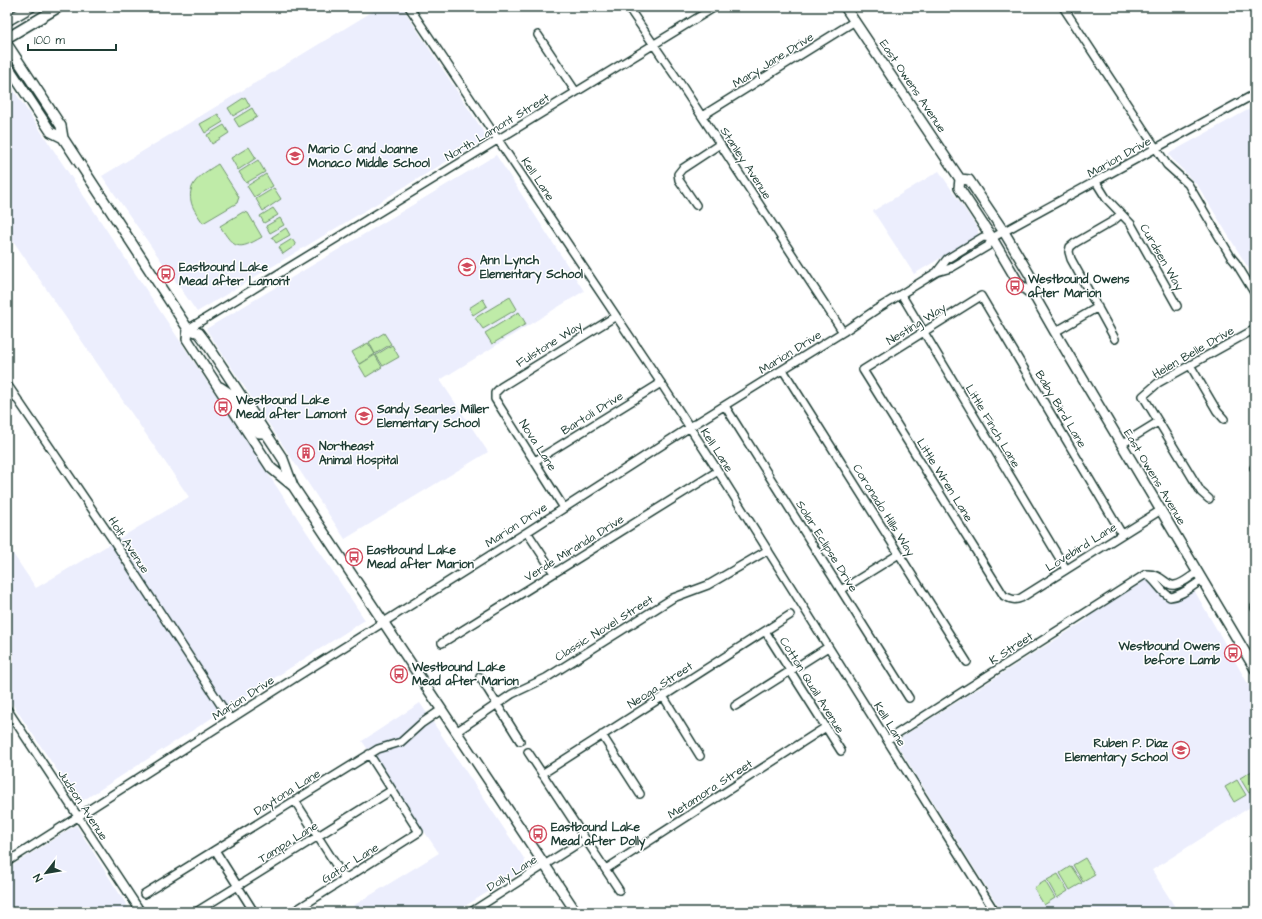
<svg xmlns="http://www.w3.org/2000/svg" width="1262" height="919" viewBox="0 0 1262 919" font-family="'Architects Daughter',sans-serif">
<rect width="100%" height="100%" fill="#fff"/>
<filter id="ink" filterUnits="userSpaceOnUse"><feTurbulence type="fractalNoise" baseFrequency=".025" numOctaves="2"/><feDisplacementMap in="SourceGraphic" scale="8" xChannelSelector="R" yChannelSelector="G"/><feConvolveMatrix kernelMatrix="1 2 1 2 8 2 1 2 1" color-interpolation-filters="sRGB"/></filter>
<g filter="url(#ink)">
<path fill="#eceefd" d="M380,7H402L487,137L197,312L102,176Z
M7,80L365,620L79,803L7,696V545L36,588L189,497L7,232Z
M1255,106V279L1198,186L1174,161L1168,154Z
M496,155L584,291L440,380L488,452L345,539L206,329Z
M939,171L978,229V233L976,237L914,274L873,211Z
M1151,578L1163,598L1173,599L1194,590L1255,696V804L1152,870L1178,912H1002L899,748L897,742L902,737L1088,619L1093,612L1146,579Z
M420,703L525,860L524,866L521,872L455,912H356L353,906L439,853L362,741Z
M76,825L131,912H7V869Z"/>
<path fill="#bfeba8" stroke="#6f946e" d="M245,97L250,106L233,116L228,108Z
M252,108L257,117L239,127L234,119Z
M218,114L223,122L205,133L200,124Z
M224,125L229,133L212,144L207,135Z
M249,147L256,158L238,170L231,158Z
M258,160L265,172L246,183L239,172Z
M218,164L239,197L237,203L203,223C199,217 192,208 191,201C187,182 204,173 218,164Z
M266,174L273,186L254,197L247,186Z
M274,188L281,199L263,211L256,199Z
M273,208L278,215L264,223L260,216Z
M243,212L248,213L262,237C238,251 234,249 220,226Z
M280,218L284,225L270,233L266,226Z
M286,228L290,235L276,243L272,237Z
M292,239L296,245L283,254L279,247Z
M510,297L517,309L483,329L475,318Z
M483,299L487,306L473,315L469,308Z
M519,312L526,324L492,344L485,333Z
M384,333L391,344L375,354L369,342Z
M368,343L375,354L359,364L352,352Z
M392,345L399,357L383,366L376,355Z
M375,355L382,367L366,377L359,365Z
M1252,771L1255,777V790L1249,793L1240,778Z
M1237,780L1246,795L1234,802L1225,787Z
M1085,858L1095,875L1083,882L1073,865Z
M1071,866L1082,883L1070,890L1060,873Z
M1058,874L1068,891L1057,898L1047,880Z
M1045,881L1055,898L1044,905L1034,888Z"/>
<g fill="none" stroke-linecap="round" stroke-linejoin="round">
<g stroke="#1f3d34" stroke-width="10">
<path id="minor" d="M409,7L661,383L718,471L995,912
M628,7L680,83L843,332
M1063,7L1167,165L1188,184L1231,257L1236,263L1255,294
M538,35L576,92
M702,116L855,21
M1096,182L1106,198L1131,224L1177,306
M696,205L679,180L678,174L682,169L720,144
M937,272L947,259L983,237L992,238
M901,294L1066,569
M188,329L715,7
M1055,332L1098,307
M1115,339L1071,259L1069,252L1070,247L1075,243L1113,221L1121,214
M1190,365L1217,411L1224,419
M783,370L967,662
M7,384L115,543L230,719
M725,406L909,698
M1122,444L1158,422
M535,461L661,383
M1254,468H1255
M1209,499L1201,492L1143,396L1158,383L1255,329
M564,508L495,399V393L501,387L616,316
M527,532L554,573
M1122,534L981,296L863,370L1004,596C1011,599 1014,601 1021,598L1161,510
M1146,574C1156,580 1160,591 1170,597C1182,596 1192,586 1202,580
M841,590L899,554
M1255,607V608
M765,631L841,751
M442,643L718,471
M480,677L520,741
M663,696L700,756
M735,706L828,647
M7,709L141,912
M456,732L512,694L546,678L673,598L708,585L768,550
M602,735L640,794
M887,740L1146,574C1162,573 1166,587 1175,585C1183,584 1191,576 1198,572
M528,752L619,890
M542,774L790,615
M295,801L345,879
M215,850L254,912
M7,862L298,676L527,532L690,427L843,332L877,309L937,272L951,268L988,246L992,238L1255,94
M606,869L826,727
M144,894L378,749L401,742L422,723L441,710
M196,912L392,790
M293,912L419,832L369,754
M471,912L585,839"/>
</g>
<g stroke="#1f3d34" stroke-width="12">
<path id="major" d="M845,7L960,179L959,188L992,238L1019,284L1035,297
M7,21L31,7
M7,38L59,7
M7,44L61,126L63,138L188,329L199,333L205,341L283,459L293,486L576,912
M7,65L51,132L63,138
M960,179L969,180L1004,232L1031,277L1035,297L1055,332L1255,669
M188,329L187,339L271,468L293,486
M220,387L232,395L259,433H265"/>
</g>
<use href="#minor" stroke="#fff" stroke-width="7"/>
<use href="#major" stroke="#fff" stroke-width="9"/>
</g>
</g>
<defs>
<g id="school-ring" transform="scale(0.9)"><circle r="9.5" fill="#fff" stroke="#d1495b" stroke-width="1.5"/><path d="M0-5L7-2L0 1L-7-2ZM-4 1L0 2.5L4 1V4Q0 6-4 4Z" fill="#d1495b"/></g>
<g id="bus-ring" transform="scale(0.9)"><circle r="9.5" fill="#fff" stroke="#d1495b" stroke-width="1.5"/><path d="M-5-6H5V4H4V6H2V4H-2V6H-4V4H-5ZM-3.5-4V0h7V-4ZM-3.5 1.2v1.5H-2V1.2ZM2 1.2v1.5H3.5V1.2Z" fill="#d1495b"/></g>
<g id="building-ring" transform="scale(0.9)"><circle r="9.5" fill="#fff" stroke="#d1495b" stroke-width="1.5"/><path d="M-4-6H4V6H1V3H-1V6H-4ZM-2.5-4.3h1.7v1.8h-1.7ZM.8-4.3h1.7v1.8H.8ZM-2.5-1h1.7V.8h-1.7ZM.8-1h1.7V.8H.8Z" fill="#d1495b"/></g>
</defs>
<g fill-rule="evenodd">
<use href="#school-ring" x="295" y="156"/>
<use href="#school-ring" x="467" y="267"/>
<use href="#bus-ring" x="166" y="274"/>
<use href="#bus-ring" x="1015" y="286"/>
<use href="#bus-ring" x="223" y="407"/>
<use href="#school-ring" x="364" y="416"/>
<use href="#building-ring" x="306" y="453"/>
<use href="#bus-ring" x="354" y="557"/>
<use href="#bus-ring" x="1233" y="653"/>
<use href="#bus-ring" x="399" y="674"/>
<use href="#school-ring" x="1181" y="750"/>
<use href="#bus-ring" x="538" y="834"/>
</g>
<g text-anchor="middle" stroke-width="3" stroke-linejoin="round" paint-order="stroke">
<g font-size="12" fill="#1f3d34" stroke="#fff">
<text transform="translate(773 60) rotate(-32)" y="4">Mary Jane Drive</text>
<text transform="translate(913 86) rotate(56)" y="4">East Owens Avenue</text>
<text transform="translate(497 127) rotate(-31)" y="4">North Lamont Street</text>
<text transform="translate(1119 157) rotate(-29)" y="4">Marion Drive</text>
<text transform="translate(746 163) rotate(57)" y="4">Stanley Avenue</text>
<text transform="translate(538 179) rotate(56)" y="4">Kell Lane</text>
<text transform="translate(1162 257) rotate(60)" y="4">Curdsen Way</text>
<text transform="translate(916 324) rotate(-32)" y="4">Nesting Way</text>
<text transform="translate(549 344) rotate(-32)" y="4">Fulstone Way</text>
<text transform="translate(790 352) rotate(-32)" y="4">Marion Drive</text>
<text transform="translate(1193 352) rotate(-30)" y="4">Helen Belle Drive</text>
<text transform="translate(1061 409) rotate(59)" y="4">Baby Bird Lane</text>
<text transform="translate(592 413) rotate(-32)" y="4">Bartoli Drive</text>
<text transform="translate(993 426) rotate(59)" y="4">Little Finch Lane</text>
<text transform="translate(538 445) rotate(57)" y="4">Nova Lane</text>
<text transform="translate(717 450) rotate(57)" y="4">Kell Lane</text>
<text transform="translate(1155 477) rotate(59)" y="4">East Owens Avenue</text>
<text transform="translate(945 480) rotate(58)" y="4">Little Wren Lane</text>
<text transform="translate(884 510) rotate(58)" y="4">Coronado Hills Way</text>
<text transform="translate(516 525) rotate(-33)" y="4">Marion Drive</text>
<text transform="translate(129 545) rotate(57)" y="4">Holt Avenue</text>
<text transform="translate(827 546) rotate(58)" y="4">Solar Eclipse Drive</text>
<text transform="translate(1081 547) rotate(-32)" y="4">Lovebird Lane</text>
<text transform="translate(574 548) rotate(-32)" y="4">Verde Miranda Drive</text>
<text transform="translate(604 628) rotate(-32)" y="4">Classic Novel Street</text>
<text transform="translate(1011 648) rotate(-33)" y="4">K Street</text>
<text transform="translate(660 685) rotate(-33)" y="4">Neoga Street</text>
<text transform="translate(812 685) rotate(58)" y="4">Cotton Quail Avenue</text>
<text transform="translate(243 698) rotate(-33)" y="4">Marion Drive</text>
<text transform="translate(890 724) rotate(58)" y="4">Kell Lane</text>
<text transform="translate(710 789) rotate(-33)" y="4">Metamora Street</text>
<text transform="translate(287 792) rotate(-32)" y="4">Daytona Lane</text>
<text transform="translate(83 805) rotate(57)" y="4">Judson Avenue</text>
<text transform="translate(288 842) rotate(-32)" y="4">Tampa Lane</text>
<text transform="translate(350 863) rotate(-32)" y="4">Gator Lane</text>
<text transform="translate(512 873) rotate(-32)" y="4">Dolly Lane</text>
</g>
<g font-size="12" font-weight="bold" fill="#1f3d34" stroke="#fff" text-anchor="start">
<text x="308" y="153">Mario C and Joanne<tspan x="308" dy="14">Monaco Middle School</tspan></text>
<text x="480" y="264">Ann Lynch<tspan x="480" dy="14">Elementary School</tspan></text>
<text x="179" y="271">Eastbound Lake<tspan x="179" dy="14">Mead after Lamont</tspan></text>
<text x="1028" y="283">Westbound Owens<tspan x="1028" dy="14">after Marion</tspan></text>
<text x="236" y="404">Westbound Lake<tspan x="236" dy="14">Mead after Lamont</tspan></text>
<text x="377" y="413">Sandy Searles Miller<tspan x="377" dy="14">Elementary School</tspan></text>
<text x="319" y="450">Northeast<tspan x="319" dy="14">Animal Hospital</tspan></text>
<text x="367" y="554">Eastbound Lake<tspan x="367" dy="14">Mead after Marion</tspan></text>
<text x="1220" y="650" text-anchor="end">Westbound Owens<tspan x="1220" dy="14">before Lamb</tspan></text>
<text x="412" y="671">Westbound Lake<tspan x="412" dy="14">Mead after Marion</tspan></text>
<text x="1168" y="747" text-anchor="end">Ruben P. Diaz<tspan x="1168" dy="14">Elementary School</tspan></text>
<text x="551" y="831">Eastbound Lake<tspan x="551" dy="14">Mead after Dolly</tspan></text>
</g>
</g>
<rect width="1262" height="919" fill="none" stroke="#fff" stroke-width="24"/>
<rect x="12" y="12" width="1238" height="895" fill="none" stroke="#1f3d34" stroke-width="1.5" filter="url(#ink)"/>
<g transform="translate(46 873) rotate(239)" stroke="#ffffff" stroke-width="3" paint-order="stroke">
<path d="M0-3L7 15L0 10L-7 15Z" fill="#1f3d34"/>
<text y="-6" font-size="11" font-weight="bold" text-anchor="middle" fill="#1f3d34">N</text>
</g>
<path d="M28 44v6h88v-6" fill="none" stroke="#1f3d34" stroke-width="2"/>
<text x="34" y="44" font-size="12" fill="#1f3d34" stroke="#ffffff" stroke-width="3" paint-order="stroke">100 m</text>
</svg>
